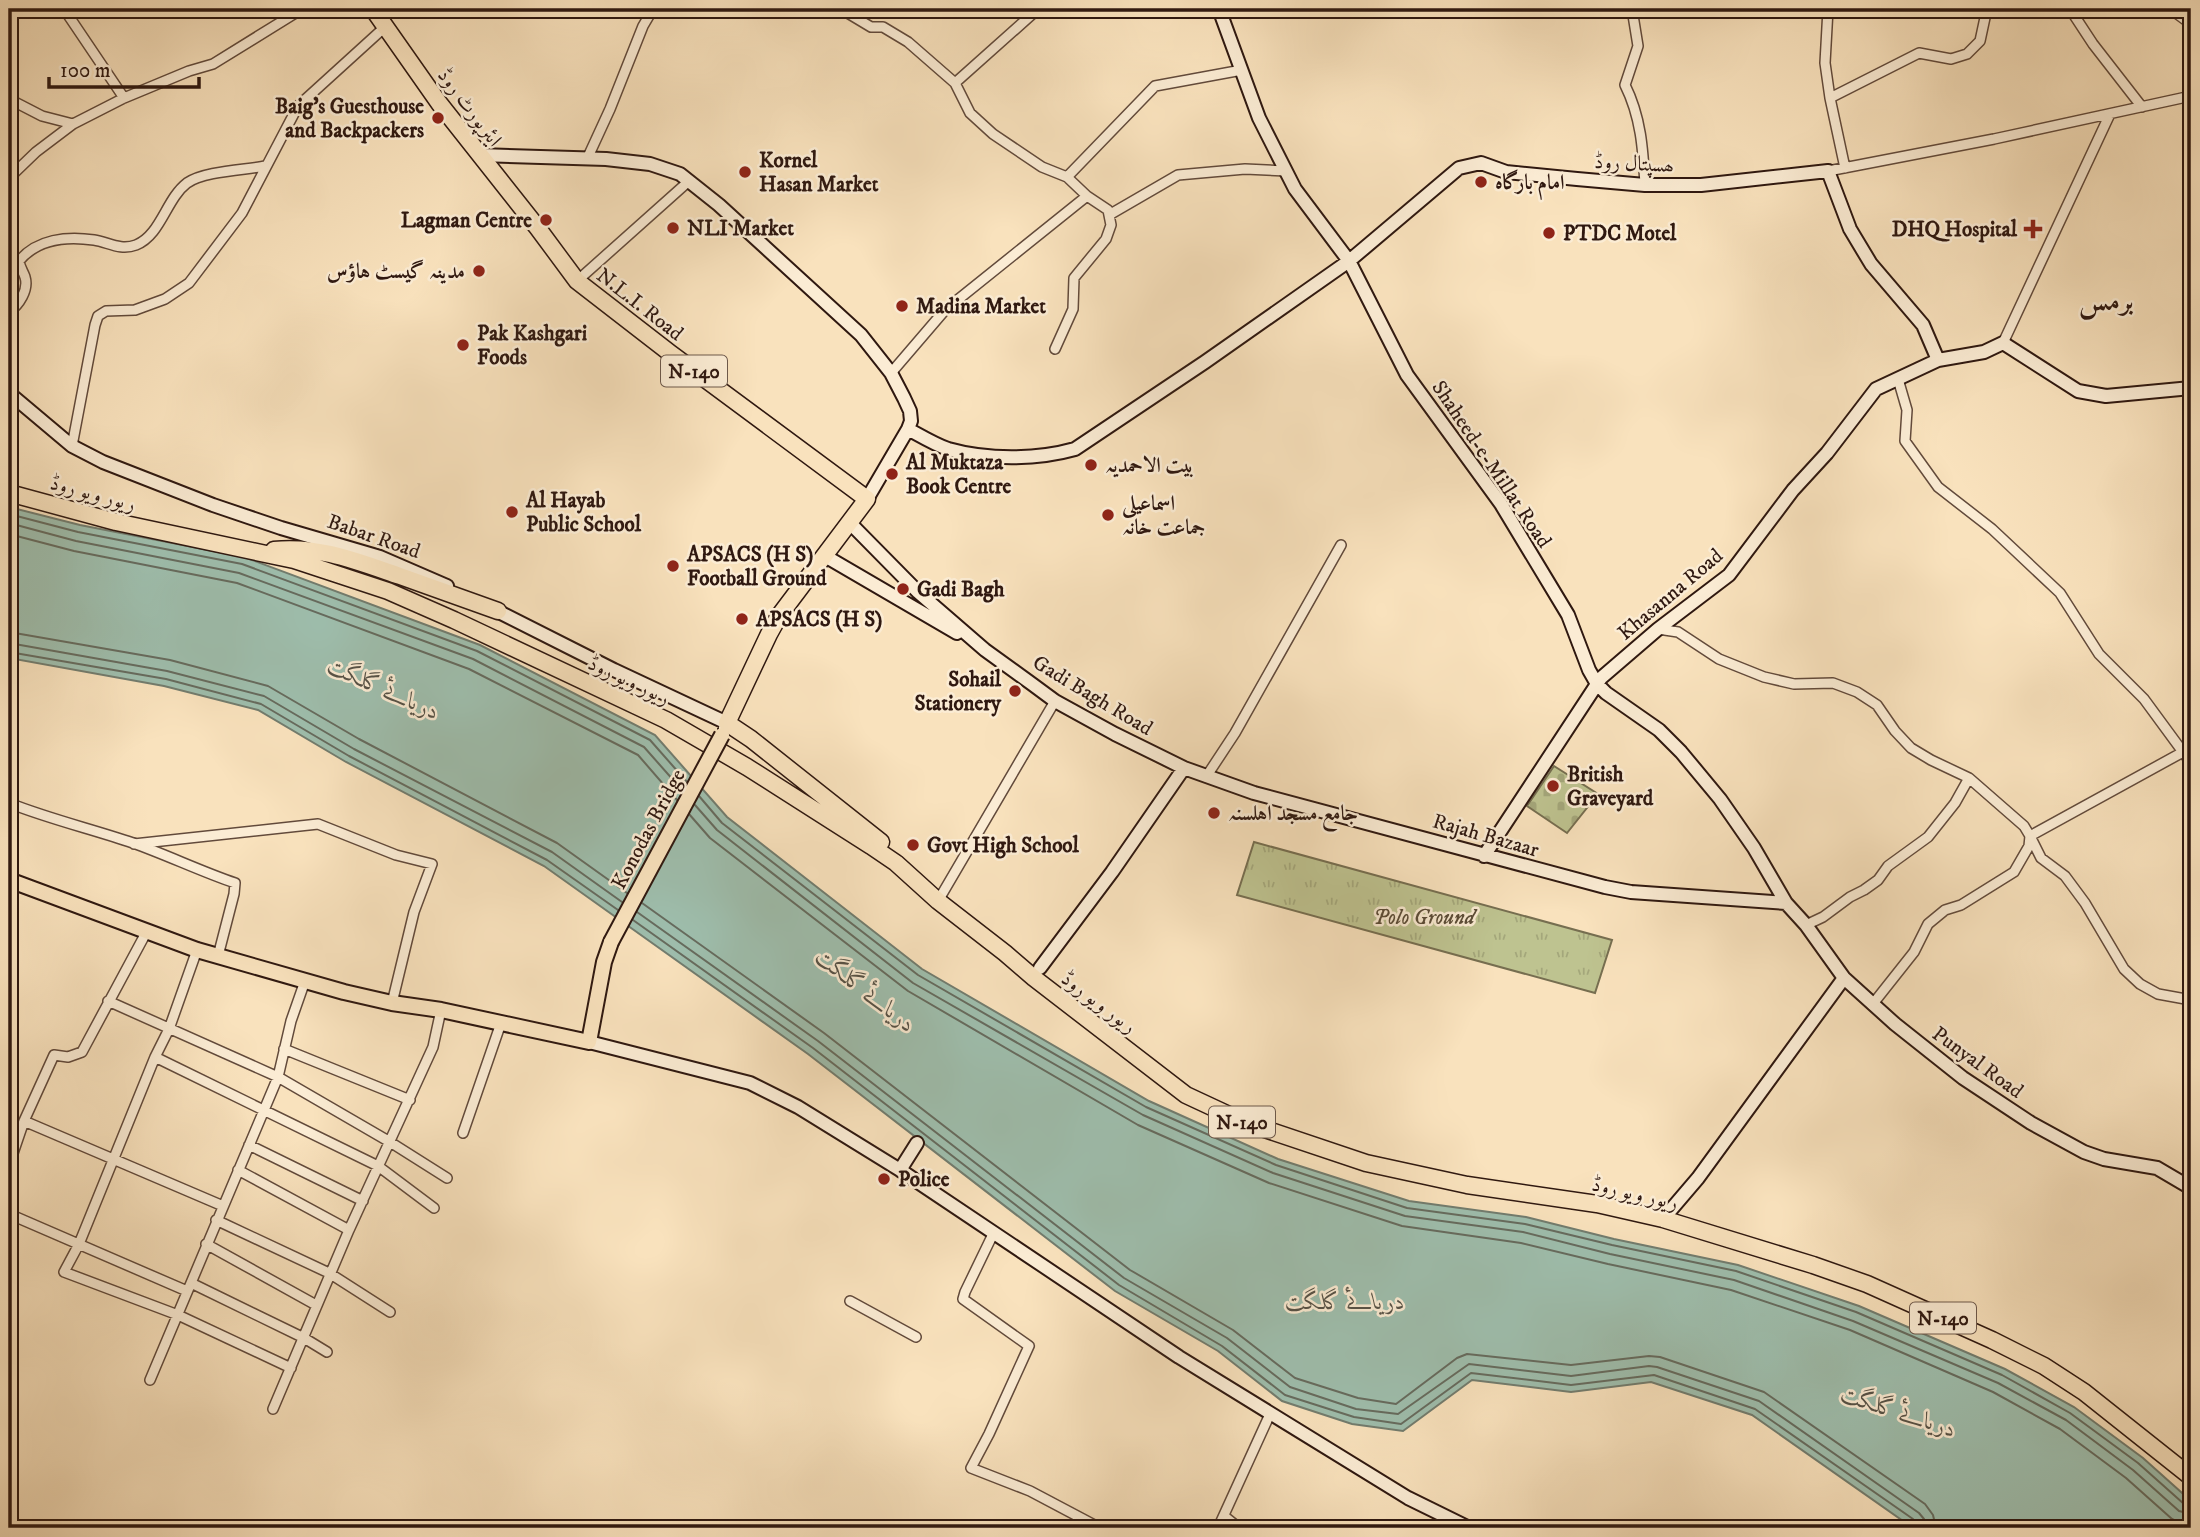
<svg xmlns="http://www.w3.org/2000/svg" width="2200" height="1537" viewBox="0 0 2200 1537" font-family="'IM FELL DW Pica',Amiri,serif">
<defs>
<pattern id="grass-tufts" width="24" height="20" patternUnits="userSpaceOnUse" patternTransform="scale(1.75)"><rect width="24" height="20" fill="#bec390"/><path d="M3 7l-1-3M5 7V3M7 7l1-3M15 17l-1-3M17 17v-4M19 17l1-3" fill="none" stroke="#a4a77b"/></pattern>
<pattern id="cemetery-stones" width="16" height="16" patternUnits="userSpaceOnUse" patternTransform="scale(1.75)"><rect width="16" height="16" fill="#bec390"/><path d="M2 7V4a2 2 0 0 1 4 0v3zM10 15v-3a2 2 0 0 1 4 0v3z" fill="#a4a77b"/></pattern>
</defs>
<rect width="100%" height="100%" fill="#f9e2bd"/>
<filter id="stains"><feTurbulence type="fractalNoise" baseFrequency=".00286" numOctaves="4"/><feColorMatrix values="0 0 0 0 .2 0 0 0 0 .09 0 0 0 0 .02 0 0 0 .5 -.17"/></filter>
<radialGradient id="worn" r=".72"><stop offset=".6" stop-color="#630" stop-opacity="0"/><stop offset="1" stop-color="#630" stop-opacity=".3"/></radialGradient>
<path fill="url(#grass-tufts)" stroke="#766e50" stroke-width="2" d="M1254,842L1612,940L1595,993L1237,895Z"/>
<path fill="url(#cemetery-stones)" stroke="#766e50" stroke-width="2" d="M1554,766L1598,794L1567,833L1527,806Z"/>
<path fill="#9ebead" stroke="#727c6e" stroke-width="2" d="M9,507L80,525L244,557L480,645L655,735L727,817L922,969L1149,1101L1278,1159L1409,1201L1526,1217L1614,1239L1738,1265L1859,1306L2005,1369L2074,1407L2143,1458L2191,1501V1528H1913L1752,1415L1651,1382L1571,1392L1472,1380L1403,1431L1352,1424L1282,1401L1218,1351L1115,1291L808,1054L544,866L346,762L258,710L164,686L9,658Z"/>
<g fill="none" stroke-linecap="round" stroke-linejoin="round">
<path stroke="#666b5e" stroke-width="2" d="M9,514L78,532L242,564L477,651L650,740L687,782
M9,523L76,541L239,573L473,659L644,747L682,790
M9,534L74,551L237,583L469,669L638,755L677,800
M9,632L170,660L268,686L359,739L557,843L627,893
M9,643L167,671L264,696L354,749L552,852L622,902
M9,652L166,679L261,704L349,756L547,860L618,910
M699,796L722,823L918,975L1146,1107L1276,1165L1407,1208L1525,1224L1612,1245L1736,1271L1856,1312L2002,1375L2070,1413L2138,1463L2184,1504L2191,1506
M695,805L717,830L913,983L1143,1115L1273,1173L1405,1216L1523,1232L1610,1254L1734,1280L1853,1321L1998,1383L2066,1420L2133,1470L2179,1511L2191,1514
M689,814L710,838L908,991L1138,1125L1269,1183L1402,1226L1521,1243L1608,1264L1731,1290L1850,1330L1993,1392L2060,1429L2126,1478L2172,1519L2182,1524L2191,1525
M642,903L824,1033L1130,1270L1233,1330L1295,1378L1358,1398L1396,1404L1457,1358L1467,1354L1571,1365L1649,1356L1660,1357L1764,1392L1925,1504L1933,1515L1936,1528
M637,912L818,1041L1124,1278L1227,1338L1290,1387L1356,1409L1398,1414L1469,1364L1571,1376L1649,1366L1657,1367L1759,1401L1919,1513L1924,1519L1925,1528
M633,920L813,1048L1119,1285L1222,1346L1285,1395L1354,1417L1401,1424L1471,1373L1571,1385L1654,1375L1755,1409L1913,1519L1916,1528"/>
<g stroke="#624a3b" stroke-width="12">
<path id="street" d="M64,9L124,98
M841,9L871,27H883L908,42L955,83L970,113L993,134L1042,167L1067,177L1087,196L1108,210L1111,225L1106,239L1074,278L1073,309L1055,349
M1632,9L1638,46L1625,85C1641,117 1643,149 1645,185
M1828,9L1825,63L1830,98L1845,168
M2070,9L2093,44L2142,107
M2174,9L2176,13L2191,24
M955,83L1038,9
M1830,98L1919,53L1951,59L1967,54L1980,41L1986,13L1990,9
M9,99L42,116L73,124
M587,159L610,109L643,26L653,9
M1828,171L1994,139L2191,96
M1067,177L1155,86L1242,70
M9,178L36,152L73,124L124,98L189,71L213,64L302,9
M1109,215L1178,175L1245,169L1286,171
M577,281L689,181
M9,312C19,305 29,290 25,277C23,271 20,268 19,261C37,239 67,236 94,240C108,242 120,251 136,245C161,235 166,199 187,183C204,171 245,170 266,166
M2003,343L2110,114
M891,373L945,310L1087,196
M1898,379L1907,410L1905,441L1938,487L1992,529L2060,593L2099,654L2144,699L2191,763
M72,446L95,325L98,316L106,311L135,310L165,299L189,283L242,213L298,106L386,26
M1658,629L1678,632L1719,659L1764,677L1794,684L1833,683L1857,692L1877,705L1895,731L1911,748L1931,760L1969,778L2024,826L2030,836L2029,846L2014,872L1961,905L1945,910L1928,924L1914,952L1872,1005
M2183,752L2030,836L2041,858L2065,876L2085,903L2124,969L2140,984L2158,994L2191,1000
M1206,777L1235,733L1341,545
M9,803C49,819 92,829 133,843C167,855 200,871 235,883L234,894L218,956
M134,844L318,824L396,855L432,864L414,912L392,1003
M938,901L1055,701
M1806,925L1823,917L1850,897L1864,890L1878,880L1888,866L1928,837L1955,803L1969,778
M197,950L169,1029L155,1057L79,1244L64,1272L178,1315L291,1368
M108,1001L278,1077L390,1142L447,1178
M284,1049L410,1100
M155,1057L378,1166L434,1208
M24,1121L223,1206
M463,1133L501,1023
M249,1145L363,1201
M9,1165L24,1121L54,1055L68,1057L82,1052L147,931
M238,1170L349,1230
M9,1214L187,1291
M216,1220L329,1273L390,1312
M994,1232L965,1292L963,1299L1029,1346L989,1434L971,1468L1030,1491L1100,1528
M206,1244L316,1305
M191,1283L304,1338L327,1352
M850,1301L916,1337
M150,1380L278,1077L291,1021L305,981
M273,1409L349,1230L433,1047L441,1010
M1224,1516L1239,1528
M1218,1528L1270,1414"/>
</g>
<g stroke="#2f1810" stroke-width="16">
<path id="secondary" d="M1219,9L1259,118L1295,189L1349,261L1407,375L1501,504L1568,615L1589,670L1597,684L1606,693L1659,730L1681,752L1720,799L1754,848L1786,903L1806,925L1844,978L1895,1024L1963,1078L2031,1123L2084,1152L2104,1159L2157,1168L2191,1188
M480,155L606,159L650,164L680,174L719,205L861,335L891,373L904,398L910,411L911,421L908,429L867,499
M9,393L72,446L103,462L213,505L281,528L380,557L447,586
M908,429C921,436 934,444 948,449C987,460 1036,460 1075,449L1205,362L1349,261L1459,168L1481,163L1506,172L1577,179L1645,185H1701L1828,171L1850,229L1871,264L1923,325L1938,360L1984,352L2003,343L2078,391L2106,396L2191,388
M849,522L918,592L985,650L1032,684L1055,701L1115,734L1184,768L1254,793L1605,887L1631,892L1786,903
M825,556L957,633
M491,608L614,670L727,723L725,728
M1484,856L1601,678L1658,629L1729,575L1793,490L1827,453L1876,389L1938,360
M1040,968L1112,872L1184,768
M589,1042L750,1083L798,1107L900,1170L1179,1357L1408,1498L1469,1528
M900,1170L917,1143
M1663,1219L1698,1178L1844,978"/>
</g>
<g stroke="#2f1810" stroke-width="18">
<path id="primary" d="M9,880L197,950L344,992L392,1003L441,1010L589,1042L604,962L611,942"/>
</g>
<g stroke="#2f1810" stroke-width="19">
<path id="highway" d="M373,9L439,103L537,227L577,281L670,353L867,499L779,616L769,634L727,723L751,739L881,842
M9,493L116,522L294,560L388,591L454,620L666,720L747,767L871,846L896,863L938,901L1005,953L1034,978L1186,1095L1244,1122L1366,1163L1467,1185L1597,1204L1663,1219L1813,1265L1867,1284L1992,1340L2044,1366L2084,1392L2191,1477
M274,550C318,545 359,562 400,576C433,588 465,599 498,611"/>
</g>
<use href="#street" stroke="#fbecd4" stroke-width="9"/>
<use href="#secondary" stroke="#fbecd4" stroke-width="12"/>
<use href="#primary" stroke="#f9e2bd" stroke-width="14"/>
<use href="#highway" stroke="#f9e2bd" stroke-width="16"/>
<g stroke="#2f1810" stroke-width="18" stroke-linecap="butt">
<path id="primary-bridge" d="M611,942L722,735"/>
</g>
<use href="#primary-bridge" stroke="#f9e2bd" stroke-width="14"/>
</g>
<g fill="#8f2418" stroke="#fbecd4" stroke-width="2.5">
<circle cx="438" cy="118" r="7"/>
<circle cx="745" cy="172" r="7"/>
<circle cx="1481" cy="182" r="7"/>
<circle cx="546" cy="220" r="7"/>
<circle cx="673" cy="228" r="7"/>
<path d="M2029.5 218.5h7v7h7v7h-7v7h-7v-7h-7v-7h7z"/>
<circle cx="1549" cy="233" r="7"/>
<circle cx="479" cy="271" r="7"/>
<circle cx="902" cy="306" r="7"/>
<circle cx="463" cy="345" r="7"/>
<circle cx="1091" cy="465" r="7"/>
<circle cx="892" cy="474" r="7"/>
<circle cx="512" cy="512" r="7"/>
<circle cx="1108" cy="515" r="7"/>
<circle cx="673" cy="566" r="7"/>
<circle cx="903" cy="589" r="7"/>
<circle cx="742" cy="619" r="7"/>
<circle cx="1015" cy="691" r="7"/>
<circle cx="1553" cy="786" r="7"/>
<circle cx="1214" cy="813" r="7"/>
<circle cx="913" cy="845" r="7"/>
<circle cx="884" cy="1179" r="7"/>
</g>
<g text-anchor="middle" stroke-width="5" stroke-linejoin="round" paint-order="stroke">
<g fill="#fbecd4" stroke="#6c584b" stroke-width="2">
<rect x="661" y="355.5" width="66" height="31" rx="5"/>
<rect x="1209" y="1106.5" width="66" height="31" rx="5"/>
<rect x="1910" y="1302.5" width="66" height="31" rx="5"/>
</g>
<g font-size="19" font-weight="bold" fill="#2f1810">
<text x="694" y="378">N-140</text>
<text x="1242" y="1129">N-140</text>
<text x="1943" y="1325">N-140</text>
</g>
<g font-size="21" font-weight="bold" fill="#2f1810" stroke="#fbecd4" text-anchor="start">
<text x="424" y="113" text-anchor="end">Baig's Guesthouse<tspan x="424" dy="24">and Backpackers</tspan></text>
<text x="759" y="167">Kornel<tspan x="759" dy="24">Hasan Market</tspan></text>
<text x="1495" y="189">امام بارگاہ</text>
<text x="532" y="227" text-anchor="end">Lagman Centre</text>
<text x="687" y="235">NLI Market</text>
<text x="2017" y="236" text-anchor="end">DHQ Hospital</text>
<text x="1563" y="240">PTDC Motel</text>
<text x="465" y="278" text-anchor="end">مدینہ گیسٹ ہاؤس</text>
<text x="916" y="313">Madina Market</text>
<text x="477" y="340">Pak Kashgari<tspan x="477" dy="24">Foods</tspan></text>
<text x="906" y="469">Al Muktaza<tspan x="906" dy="24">Book Centre</tspan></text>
<text x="1105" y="472">بیت الاحمدیہ</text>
<text x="526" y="507">Al Hayab<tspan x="526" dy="24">Public School</tspan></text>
<text x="1122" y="510">اسماعیلی<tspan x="1122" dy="24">جماعت خانہ</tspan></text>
<text x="687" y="561">APSACS (H S)<tspan x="687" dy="24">Football Ground</tspan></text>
<text x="917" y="596">Gadi Bagh</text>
<text x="756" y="626">APSACS (H S)</text>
<text x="1001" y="686" text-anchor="end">Sohail<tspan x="1001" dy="24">Stationery</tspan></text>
<text x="1567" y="781">British<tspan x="1567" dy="24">Graveyard</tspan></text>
<text x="1228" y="820">جامع مسجد اہلسنہ</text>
<text x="927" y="852">Govt High School</text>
<text x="898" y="1186">Police</text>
</g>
<g font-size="21" fill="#2f1810" stroke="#fbecd4">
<text transform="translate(470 107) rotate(53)" y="7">ایئرپورٹ روڈ</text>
<text transform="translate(1634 163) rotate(3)" y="7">ھسپتال روڈ</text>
<text transform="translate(640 304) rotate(38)" y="7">N.L.I. Road</text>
<text transform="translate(1492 464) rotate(56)" y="7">Shaheed-e-Millat Road</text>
<text transform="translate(93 493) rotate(15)" y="7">ریور ویو روڈ</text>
<text transform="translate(374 536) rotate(19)" y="7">Babar Road</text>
<text transform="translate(1670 594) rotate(-40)" y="7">Khasanna Road</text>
<text transform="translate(629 680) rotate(25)" y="7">ریور ویو روڈ</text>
<text transform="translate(1093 695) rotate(31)" y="7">Gadi Bagh Road</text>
<text transform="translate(648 829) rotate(-62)" y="7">Konodas Bridge</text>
<text transform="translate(1486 835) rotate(16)" y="7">Rajah Bazaar</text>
<text transform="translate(1099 1002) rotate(37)" y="7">ریور ویو روڈ</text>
<text transform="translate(1978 1062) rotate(36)" y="7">Punyal Road</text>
<text transform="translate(1635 1193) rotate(13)" y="7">ریور ویو روڈ</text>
</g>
<g font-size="21" font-style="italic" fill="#5a4b36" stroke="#fbecd4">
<text x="1424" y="924">Polo Ground</text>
</g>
<g font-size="23" font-style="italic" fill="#565247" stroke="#fbecd4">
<text transform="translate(384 688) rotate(24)" y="8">دریائے گلگت</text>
<text transform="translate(866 990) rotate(38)" y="8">دریائے گلگت</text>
<text x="1345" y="1309">دریائے گلگت</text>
<text transform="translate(1899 1411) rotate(18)" y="8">دریائے گلگت</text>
</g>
<g font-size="28" font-weight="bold" fill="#2f1810" stroke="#fbecd4">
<text x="2106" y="310">برمس</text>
</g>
</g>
<rect width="2200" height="1537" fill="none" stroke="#f9e2bd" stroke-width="35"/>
<rect x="10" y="10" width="2179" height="1516" fill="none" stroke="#2f1810" stroke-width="3.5"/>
<rect x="18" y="18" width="2165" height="1502" fill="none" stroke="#2f1810" stroke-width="2"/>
<path d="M49 77v10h150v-10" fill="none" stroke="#2f1810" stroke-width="3.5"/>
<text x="60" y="77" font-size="21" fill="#2f1810" stroke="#fbecd4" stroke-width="5" paint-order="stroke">100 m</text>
<rect width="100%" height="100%" filter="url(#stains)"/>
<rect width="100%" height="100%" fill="url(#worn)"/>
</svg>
